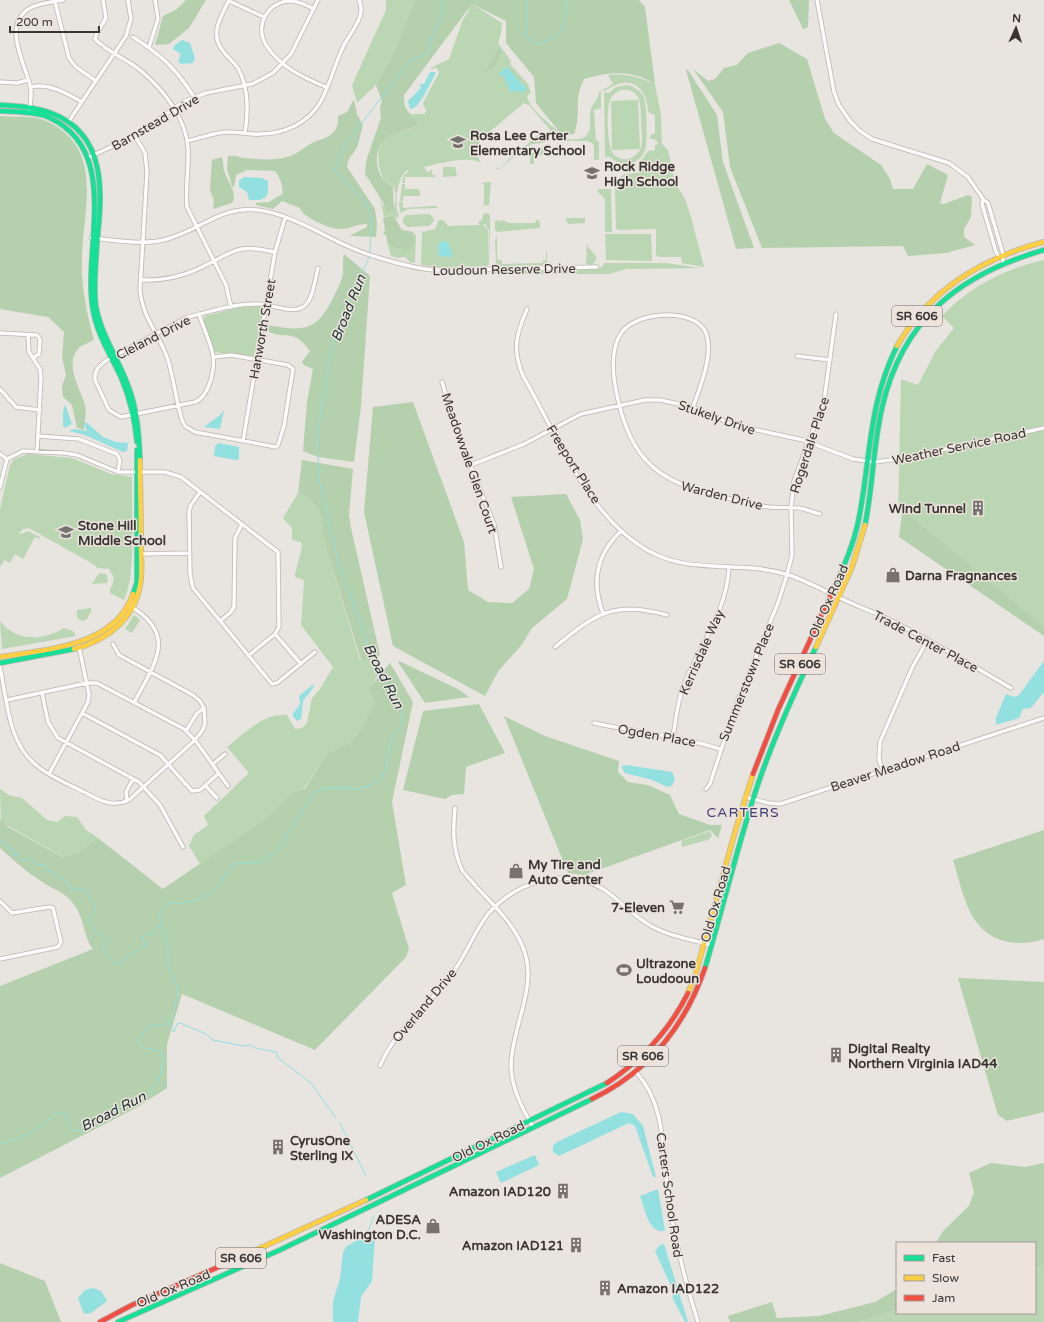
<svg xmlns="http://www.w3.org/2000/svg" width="1044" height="1322" viewBox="0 0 1044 1322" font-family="'Varela Round',sans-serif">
<rect width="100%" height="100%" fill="#e8e4e0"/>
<path fill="#bbd6b2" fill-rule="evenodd" d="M386,0H415L395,50L376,85L357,103L352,85L386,10Z
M472,4L502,23L501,34L498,43L511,61L510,64L528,84L531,93L527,96C531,113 555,126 566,139C571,140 575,139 579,139C596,136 587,119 591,109C594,102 598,100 599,92L613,84L608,75C626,73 639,77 655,84L661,115L662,144L668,150L675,183L685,199L691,217L704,267L682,263L681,257H659L656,255V229L618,230L616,228L615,189L617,185L616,181L624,174L638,173L639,164L648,151L655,150V145L658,144L656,140L649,138L652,134H655V115L648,112C648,95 637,77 618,84C611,86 608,91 601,91V108L594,110L596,141H599V160H594V146L592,143L587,141H566L556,137L529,105L524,103L481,139C476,147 476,154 481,163C469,155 438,164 424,167L427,172L431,171L432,168V175H435V177H405V183H402L404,175L408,172V170C398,173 393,207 399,215L397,219L393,215L384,217L380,198L386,212L394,210L396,195L394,187C391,184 386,182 384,179C378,172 375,145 385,138C395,131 408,132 418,125L412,114H425L426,111L423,103L439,73L437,68L429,69L449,59L462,22Z
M628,85C634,87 639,90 643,95C647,103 648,141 645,150C640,165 621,168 610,157H605L604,92L609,93L616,87ZM621,90C643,87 641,110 641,125C642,133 643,142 640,150C633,160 624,162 614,155C607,147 606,111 610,100C612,95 616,92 621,90Z
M638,100L640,149L612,150L611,101Z
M540,130L546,138L543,143L533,144L524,148L500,169H496V167L499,169L509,160L508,158L510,159L519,151L518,149L521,150L530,142L529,139L531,141L541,132Z
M535,148H544L545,155H534V164H530V157L526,153Z
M443,167H455L457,176L443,177Z
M491,182L489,205L483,206L484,204V184L481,183Z
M402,184H405V189H419L420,196H403V201H400Z
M599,189H611L612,232H605V199L597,191Z
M399,202H403V208L433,206H437V208L408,209L400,213Z
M487,213L490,215V264L489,230L485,224L483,225L488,229L489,264L487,266L437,267L421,265L422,232L435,229L439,220H443L448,226L480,225L478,222L482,220L483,214Z
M429,214L433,217L434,221L429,226L408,227L403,223V219L406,215Z
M566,218H585V223L568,224Z
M499,220L500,222L503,220L509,223H535L536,220H538L540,223V228L497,232L495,230V221Z
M413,232L416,235L415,262L411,263L405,257L398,258L391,256L387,242L401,250L410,248L414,235Z
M605,234H651L652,261L606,260Z
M499,236L497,238V259L502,261V264L543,263V260H546V251L544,249L547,252V263L541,265L498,266L496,263L495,239Z
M587,244L588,247L596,256V260L592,265L586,264Z
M1044,260V627H1043L907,513L898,514L901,379L918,385L935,352L954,328L942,316C970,286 1005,269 1044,260Z
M605,263H666L700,268L626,269L609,274H495V271H498L599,269Z
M260,306L263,311L254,356L250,357L215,352L203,321L205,316L241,307Z
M28,454L72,458L111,474L132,477C131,510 137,572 124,600L110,593V588L112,586L114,578L109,569L98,568L93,564L29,528L23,529L19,533L21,534L28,531L40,537V539L35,537L23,559L15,554L10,563L0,558L4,561L0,567V509L10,465L14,459Z
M298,493C320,503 323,514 323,538L360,660H370L379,674L369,688L374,703L361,729L350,742L325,756L304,789L294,791L268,817L200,864L189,846L194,835L208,825L204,816L249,773L227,747C244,734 263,713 287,715L295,729L302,728L307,723L312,698L320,689L333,667L301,625L304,580L295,577V574L302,548L301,542L292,540V528L283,518Z
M99,573L106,574L108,581L107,583L92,584Z
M90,608L92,610L86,620L82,621L77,618V610Z
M134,615L140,620L132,633L125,629Z
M0,621C16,642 43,641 64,628L73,631L76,636L2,649Z
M0,789L9,795L22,798L47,820L57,822L65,816L77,817L86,830L98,838L77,853L65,858L1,822Z
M710,831L712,836L708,840L682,847L681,841Z
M1044,1265V1322H857L897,1310V1313H1035V1268Z"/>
<path fill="#b5d0ac" d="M186,0H206L189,28L169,44L155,45L163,16L177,9Z
M415,0H639L645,7L655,84C634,70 608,71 584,79C573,99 582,113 574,134L562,135L536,103L534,77L506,43V21L472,4L404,95C403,115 414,112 418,125C409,130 400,131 391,135C375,142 373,166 383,179C386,182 390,184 393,187L394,210L386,212L383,202L365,174L366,161L381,118L380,108L382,101L376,85L395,50Z
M789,0H809L808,27L803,29Z
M779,43L807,59L825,119L834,133L881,165L890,179L893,189H913L927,164L948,175L940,203L944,204L968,195L972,197L971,217L964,229V237L975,245L946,253L908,256L903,246L762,248L730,167L723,112L693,69L708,81L715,79L724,68L737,65L748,53Z
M498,47L502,51C500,59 494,69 485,71L494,58Z
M686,70H688L717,115L723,162L754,248L736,249Z
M354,99L357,114L363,125C361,131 359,142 357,147C354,154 347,158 347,167L375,209L377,223L376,237L349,236L367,227V224C357,224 349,229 339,229C331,229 301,217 300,208L282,201L273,209L256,205V203L269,202L282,194C284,187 280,177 275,171L247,170L236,175L234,187L232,186L227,169L228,156C234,155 238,157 243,158C257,159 274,161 287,157C297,155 305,146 314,142C328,137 339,134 338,116L347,112Z
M0,116C12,117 25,116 37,118C46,120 56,125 64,132C100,162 83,215 82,256C81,287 86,310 94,340C90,342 84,344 80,347C63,363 80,388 85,405C87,412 84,422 84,430L77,428L72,405L63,397L62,386L66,375L62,357L64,332L48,317L0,309Z
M222,157C223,161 223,166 224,170C226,180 239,193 232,203L213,209L214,200L210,190L212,160Z
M393,215L402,230L413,232L414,243C412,244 412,247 410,248C402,253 393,246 387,242L386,235H383L385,230L383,218Z
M344,254L370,276L361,406L354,462L318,457L303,451L307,402L313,369L304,365L302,362L310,351C293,328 289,340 269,332L267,325C302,331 316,333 333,298C336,291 340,285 342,278C344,270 342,262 344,254Z
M413,402L464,542L468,590L488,602L512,603L529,589L534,569L511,497L566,494L580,520L583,539L567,599L532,628L521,646L499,670L485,696L393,646L364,512L373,407Z
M302,460L353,469L349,515L351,528L380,655L370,660H361L323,538C323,514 320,503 298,493Z
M902,513H907L1044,627V636L899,537Z
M399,661L458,689L469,697L425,703L398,662Z
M390,663L413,702L392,802L406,885L392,893L409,949L406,957L315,1050L182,994L167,1044V1088L136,1108L0,1178V986L93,949C83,937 85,917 72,902C65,893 53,889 44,883C28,873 14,861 0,848V819L8,827L64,858L77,853L98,838L163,889L268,817L294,791L305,789L325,756L350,742L361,729L374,703L369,688Z
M479,704L505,753L466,767L464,794L452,795L445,799L403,790L423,711Z
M504,716L545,736L619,761L618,772L628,782L648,785L670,795L679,814L710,825H722L718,838L710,830L584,875L568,873Z
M1044,830V939C1020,947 994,944 977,923C965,908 959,879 953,860Z
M958,978L1044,982V1112L1007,1121L998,1115Z
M991,1163L1025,1167L1044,1163V1265L1035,1268V1243H936L943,1231L969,1206L974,1192L969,1173Z
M0,1263L45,1281L61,1322H0Z
M897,1289V1310L857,1322H730L728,1316L772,1302L777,1318L819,1316L875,1302Z"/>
<path fill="#92e0e0" d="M182,40L190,43L195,58L193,63L181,64L178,62L181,54L173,49L175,45Z
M507,67L527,89L521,93L519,91L510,92L504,76L498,74Z
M430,72H435V75C429,84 420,109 410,109L408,101L421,88L420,84H424Z
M244,177L262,178L268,181V192L266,197L260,200H249L247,192L239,187V181Z
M442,241L448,242L452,255L451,257L439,256L438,244Z
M65,404L72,424L65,428L63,426V412Z
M224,410L220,429L204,427L220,415Z
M86,422L103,437L116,442L128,443L127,451L123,452L85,435L69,431L74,429L87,431L84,424Z
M219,443L239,447V459L235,460L214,456L215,446Z
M1044,661V692L1031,708L1023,709L1019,718L996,725V718L1006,694L1014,697L1019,695Z
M314,684L313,688L303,701L301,719L297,721L292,715L300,704L299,696Z
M626,765L672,772L675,779L672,786L668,787L649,779L625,773L623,770L622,766Z
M621,1112L633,1114L643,1126L656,1177H653L635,1126L629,1123L559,1156L553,1152V1146L557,1142Z
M535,1155L539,1165L501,1183L496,1172Z
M658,1189L665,1231C648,1234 645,1208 640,1196Z
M368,1234H373L375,1237L372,1281L361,1297L358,1322H333V1301L340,1279L343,1252L347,1246Z
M664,1244L688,1322H685L673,1299L671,1286L655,1251L660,1245Z
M93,1288L101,1291L107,1301L91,1313L84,1314L78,1298L85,1290Z"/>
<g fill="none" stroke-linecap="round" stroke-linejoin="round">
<path stroke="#92e0e0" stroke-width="1" d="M527,0L526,36L533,43L540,44L559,34L563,30L564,22L566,0
M370,254L371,218L367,203L337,174L335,169L345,144L411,60L428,54L431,39L442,16V0
M0,840L6,844V847L13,850V856L17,854L20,860L25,861L28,857L38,865H45L46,869L67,881L71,889L86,890L96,909L89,922L94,931L101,934L107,942L102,949L110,959L118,965L128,956L145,946L143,937L146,934H153L160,925
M168,1023L174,1032L177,1024L180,1023L206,1034L213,1040L243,1046L251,1045L255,1048L276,1052L278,1058L311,1083L336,1118
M340,1123L366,1176
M0,1144C20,1140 42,1127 57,1113L66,1114L69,1127L72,1130L82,1131L94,1120L148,1095C158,1087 165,1065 162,1053C155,1048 147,1050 140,1046L139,1040L147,1027L165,1024L170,1021L177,997L178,989L168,964V949L159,914L167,903L183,904L203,898L214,891L222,882L227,871L234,864L263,862L278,849L315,792L326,788L360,789L371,785L382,776L386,768L391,739L401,726L403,711L371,653L338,561L319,479L317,437L330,356L336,331L369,257
M367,1234L374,1216"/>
<g stroke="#b9b6b3" stroke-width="5">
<path id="street" d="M103,0L106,18L96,35L95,39C107,52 127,59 140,70C163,89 187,119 188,149C189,169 185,188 187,207L226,285L231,307
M229,0C221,17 209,34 223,51C228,58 235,62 239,70C249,90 248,112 245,133
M817,0L834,92L839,105L850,121L860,131L872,139L949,163L968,177L983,199L988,203L1003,254V262
M229,1L264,17
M55,2L69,58L76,67L96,81
M314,9C306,5 299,1 290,1C268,1 254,26 266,45C280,67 304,78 326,87
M133,37C162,56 175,67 194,97
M149,47L158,19L155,0
M0,82L17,83L28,80
M31,87C49,83 66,93 82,102
M28,113C31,104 32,94 30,85C24,62 2,25 30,8C39,3 52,2 63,0
M69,121L126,36L131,19L128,0
M135,136L145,153L147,172L140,289C142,319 160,334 168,360C174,380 176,401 182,420L185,426L195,432L276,447L278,445L284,426L293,369L288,365L231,355L214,357
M187,141C201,138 215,132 229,132C239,132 250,135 260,134C284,134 309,123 321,101C330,84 335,64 343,47C350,32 367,17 359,0
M89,157L135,136L183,102L206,93L252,84L273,73L291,54L318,0
M983,199L982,204L996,252L999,257
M91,238C115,240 144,246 167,239C201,230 220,206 258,210C286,213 319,233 345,245C366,255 415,270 438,270L597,267
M141,280C166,281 186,276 208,264C219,259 230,251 242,249C253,247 264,250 275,252
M527,309C516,335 512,349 523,376C556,432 581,503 636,543C685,579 736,558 789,575C807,581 823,590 840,598C858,607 878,613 896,623C935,643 973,666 1011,688
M199,314C203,328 211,342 213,356C215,370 209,397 195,402L121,417L109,410L95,380C94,370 99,366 107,360L184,319L192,316C213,311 236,303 258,304C271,304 292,314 303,307C313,301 315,279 318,268
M0,333L37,335L40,339L39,354L33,358
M28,335L29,352L40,369L41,378L37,451
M797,356L830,360
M442,382L457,432L494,524L501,567
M0,389L16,407L40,410
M693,407C700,388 714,353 706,333C695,307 636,311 621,333C610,350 613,377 617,395C630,460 659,483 722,497C737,500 753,505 769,507C779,508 789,507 799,508C807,509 813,513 820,514
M38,436L79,439L117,454L120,460L118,472
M243,441L275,252L285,218
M0,454L7,459
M471,465L524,444L581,414L645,400H660L693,407L734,425L803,440L853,459L874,462L899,459L1044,428
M0,487L7,459L23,451L64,453L77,455L118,472H165L181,477L278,552L279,627L275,634L248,656
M200,492L191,505L189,511L190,574L193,588L272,684L277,683L315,652
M141,554L189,553
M130,606C179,635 154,664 134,703
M603,613C591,582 597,554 621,531
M220,621L231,612L234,607L235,538L242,524
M275,634L301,664
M555,647C596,613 613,601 667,615
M0,667C7,700 8,743 36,765C50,777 68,784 84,792C99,800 112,808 129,800L195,740L202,731L205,724L204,708L200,701L193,695L119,655L113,644
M42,693L48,722L58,738L139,782L160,805L183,847
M7,700L87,683H97L184,729L195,740L228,786
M82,713L160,755L192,791L200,790L219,773
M594,723C636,732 679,736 720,749
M186,731L197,713L204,708
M673,737C676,718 678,698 686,680C702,643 727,609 729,567
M213,764L225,754
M883,770L879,760L880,742L912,668L927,641
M49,774L88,702L89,694L79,647
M205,785L217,798
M706,789L710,784L734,710L778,603L787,575L792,555L791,508L794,481L824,401L836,314
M745,797L769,803L780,804L1044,718
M127,801L126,792L133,779
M455,808C453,831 452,848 462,870C481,895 509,915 522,945C540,985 512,1024 511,1065C511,1087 522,1108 533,1127
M0,901L12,913L49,907L53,908L61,942L58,947L0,959
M380,1066C397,1026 430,1006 454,971C467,953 474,932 488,914C516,882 564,866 603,889C620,900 633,916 651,926C669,936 692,940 712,945
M636,1072C670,1109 661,1164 670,1209C677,1248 686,1285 698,1322"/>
</g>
<g stroke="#b9b6b3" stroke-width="6">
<path id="fast" d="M0,105C17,106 35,107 51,113C108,134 102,194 97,243C96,264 93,286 96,307C101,334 117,357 127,383C137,407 139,434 140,460
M0,111C15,112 34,111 48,117C123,150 82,248 93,310C97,334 111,356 121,377C130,398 135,420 137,442
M865,525C873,486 873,446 882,408C902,319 960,274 1044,250
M833,590C844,566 854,544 859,518C871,456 868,405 897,346
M133,594L137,582V450
M0,663L74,649
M705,968C723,908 737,847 757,787C773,739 794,693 816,647
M366,1200L607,1083
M118,1322L282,1249L592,1099"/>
</g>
<g stroke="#b9b6b3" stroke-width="6">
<path id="slow" d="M897,346C929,290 983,258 1044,242
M816,647L852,567L865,525
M74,649C109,640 137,617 141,579C142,567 141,555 141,542C141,515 140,487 140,460
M0,657C47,649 115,647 133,594
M688,993L695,976L735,832L753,774
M241,1257L366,1200"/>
</g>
<g stroke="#b9b6b3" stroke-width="6">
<path id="jam" d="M753,774L778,710L833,590
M607,1083C642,1060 669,1031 688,993
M592,1099C648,1072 685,1026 705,968
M100,1322L132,1305L241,1257"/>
</g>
<use href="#street" stroke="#fcfbfa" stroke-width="3.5"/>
<use href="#fast" stroke="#16e098" stroke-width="4.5"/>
<use href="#slow" stroke="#ffcf43" stroke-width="4.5"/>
<use href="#jam" stroke="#f24e42" stroke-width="4.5"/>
</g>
<defs>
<g id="school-bare" transform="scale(1.2)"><path d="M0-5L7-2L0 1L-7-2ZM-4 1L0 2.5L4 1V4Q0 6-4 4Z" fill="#767270" stroke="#ece3dd" stroke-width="2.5" paint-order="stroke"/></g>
<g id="building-bare" transform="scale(1.2)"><path d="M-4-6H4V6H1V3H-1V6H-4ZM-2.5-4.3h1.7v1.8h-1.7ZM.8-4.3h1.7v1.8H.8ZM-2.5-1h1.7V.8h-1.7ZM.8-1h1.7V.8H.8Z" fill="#767270" stroke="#ece3dd" stroke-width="2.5" paint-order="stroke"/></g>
<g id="shop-bare" transform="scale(1.2)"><path d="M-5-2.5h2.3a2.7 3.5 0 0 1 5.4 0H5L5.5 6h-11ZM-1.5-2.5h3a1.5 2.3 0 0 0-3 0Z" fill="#767270" stroke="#ece3dd" stroke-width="2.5" paint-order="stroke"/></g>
<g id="supermarket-bare" transform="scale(1.2)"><path d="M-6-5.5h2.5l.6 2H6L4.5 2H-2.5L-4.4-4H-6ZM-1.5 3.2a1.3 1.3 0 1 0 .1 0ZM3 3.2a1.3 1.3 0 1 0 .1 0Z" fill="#767270" stroke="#ece3dd" stroke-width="2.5" paint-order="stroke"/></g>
<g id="stadium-bare" transform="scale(1.2)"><path d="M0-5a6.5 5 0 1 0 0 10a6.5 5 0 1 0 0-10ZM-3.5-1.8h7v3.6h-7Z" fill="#767270" stroke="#ece3dd" stroke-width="2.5" paint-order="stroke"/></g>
</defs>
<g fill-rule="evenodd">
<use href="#school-bare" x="458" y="142"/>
<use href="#school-bare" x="592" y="173"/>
<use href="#building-bare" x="978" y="508"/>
<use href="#school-bare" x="66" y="532"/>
<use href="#shop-bare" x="893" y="575"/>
<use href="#shop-bare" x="516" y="871"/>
<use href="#supermarket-bare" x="677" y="907"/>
<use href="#stadium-bare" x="624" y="970"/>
<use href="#building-bare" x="836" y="1055"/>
<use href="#building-bare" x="278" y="1147"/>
<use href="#building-bare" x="563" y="1191"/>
<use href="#shop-bare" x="433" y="1226"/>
<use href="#building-bare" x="576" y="1245"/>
<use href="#building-bare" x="605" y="1288"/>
</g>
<g text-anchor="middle" stroke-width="3" stroke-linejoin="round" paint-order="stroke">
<g fill="#ece3dd" stroke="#6e6966" stroke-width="1">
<rect x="892" y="306" width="50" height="20" rx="3"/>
<rect x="775" y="654" width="50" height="20" rx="3"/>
<rect x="618" y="1046" width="50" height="20" rx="3"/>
<rect x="216" y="1248" width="50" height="20" rx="3"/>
</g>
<g font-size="12" font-weight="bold" fill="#383533">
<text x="917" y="320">SR 606</text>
<text x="800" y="668">SR 606</text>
<text x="643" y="1060">SR 606</text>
<text x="241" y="1262">SR 606</text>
</g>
<g font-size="13" fill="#383533" stroke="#ece3dd">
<text transform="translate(155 122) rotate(-30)" y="5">Barnstead Drive</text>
<text transform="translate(504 269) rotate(-1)" y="5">Loudoun Reserve Drive</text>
<text transform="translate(262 329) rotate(-80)" y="5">Hanworth Street</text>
<text transform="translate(153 337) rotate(-27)" y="5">Cleland Drive</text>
<text transform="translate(717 417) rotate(19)" y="5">Stukely Drive</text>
<text transform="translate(809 445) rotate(-72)" y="5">Rogerdale Place</text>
<text transform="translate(959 446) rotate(-12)" y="5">Weather Service Road</text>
<text transform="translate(470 463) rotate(71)" y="5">Meadowvale Glen Court</text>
<text transform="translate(574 464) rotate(58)" y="5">Freeport Place</text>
<text transform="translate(722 495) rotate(14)" y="5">Warden Drive</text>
<text transform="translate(828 601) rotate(-66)" y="5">Old Ox Road</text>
<text transform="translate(926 641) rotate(28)" y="5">Trade Center Place</text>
<text transform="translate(701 652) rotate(-66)" y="5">Kerrisdale Way</text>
<text transform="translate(746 682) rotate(-68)" y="5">Summerstown Place</text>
<text transform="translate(657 735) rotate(10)" y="5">Ogden Place</text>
<text transform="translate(895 766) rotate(-18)" y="5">Beaver Meadow Road</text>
<text transform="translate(715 904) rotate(-74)" y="5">Old Ox Road</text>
<text transform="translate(424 1005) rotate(-50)" y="5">Overland Drive</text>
<text transform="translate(488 1141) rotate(-26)" y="5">Old Ox Road</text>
<text transform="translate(670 1195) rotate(82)" y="5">Carters School Road</text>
<text transform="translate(173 1288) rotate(-23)" y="5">Old Ox Road</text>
</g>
<g font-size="13" font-weight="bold" fill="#383533" stroke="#ece3dd" text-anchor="start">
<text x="470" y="140">Rosa Lee Carter<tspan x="470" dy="15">Elementary School</tspan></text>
<text x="604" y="171">Rock Ridge<tspan x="604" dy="15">High School</tspan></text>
<text x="966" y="513" text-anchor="end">Wind Tunnel</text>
<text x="78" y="530">Stone Hill<tspan x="78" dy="15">Middle School</tspan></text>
<text x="905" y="580">Darna Fragnances</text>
<text x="528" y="869">My Tire and<tspan x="528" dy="15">Auto Center</tspan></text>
<text x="665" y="912" text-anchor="end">7-Eleven</text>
<text x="636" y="968">Ultrazone<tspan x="636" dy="15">Loudooun</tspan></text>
<text x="848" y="1053">Digital Realty<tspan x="848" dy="15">Northern Virginia IAD44</tspan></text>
<text x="290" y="1145">CyrusOne<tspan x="290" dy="15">Sterling IX</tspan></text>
<text x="551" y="1196" text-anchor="end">Amazon IAD120</text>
<text x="421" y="1224" text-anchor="end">ADESA<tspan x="421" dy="15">Washington D.C.</tspan></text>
<text x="564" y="1250" text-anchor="end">Amazon IAD121</text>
<text x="617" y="1293">Amazon IAD122</text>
</g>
<g font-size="14" font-style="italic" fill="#1c3131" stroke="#ece3dd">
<text transform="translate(348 308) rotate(-68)" y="5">Broad Run</text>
<text transform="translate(384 676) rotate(63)" y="5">Broad Run</text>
<text transform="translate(113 1111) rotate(-27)" y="5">Broad Run</text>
</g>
<g font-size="14" letter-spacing="1" fill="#3f3c78" stroke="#ece3dd">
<text x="743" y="817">CARTERS</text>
</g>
</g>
<rect x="896" y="1242" width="140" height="72" fill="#ece3dd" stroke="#a49d99"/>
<rect x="904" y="1255" width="20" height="6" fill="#16e098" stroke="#a49d99"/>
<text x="932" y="1262" font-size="12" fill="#383533">Fast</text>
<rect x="904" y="1275" width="20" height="6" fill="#ffcf43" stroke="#a49d99"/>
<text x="932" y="1282" font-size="12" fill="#383533">Slow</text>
<rect x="904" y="1295" width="20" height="6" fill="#f24e42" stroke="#a49d99"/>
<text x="932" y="1302" font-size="12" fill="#383533">Jam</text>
<g transform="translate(1016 28) rotate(3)" stroke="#ece3dd" stroke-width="3" paint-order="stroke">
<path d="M0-3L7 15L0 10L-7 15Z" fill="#383533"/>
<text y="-6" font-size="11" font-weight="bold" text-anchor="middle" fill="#383533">N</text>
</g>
<path d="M10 26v6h89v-6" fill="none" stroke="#383533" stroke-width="2"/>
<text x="16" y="26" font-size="12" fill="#383533" stroke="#ece3dd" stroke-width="3" paint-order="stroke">200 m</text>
</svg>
